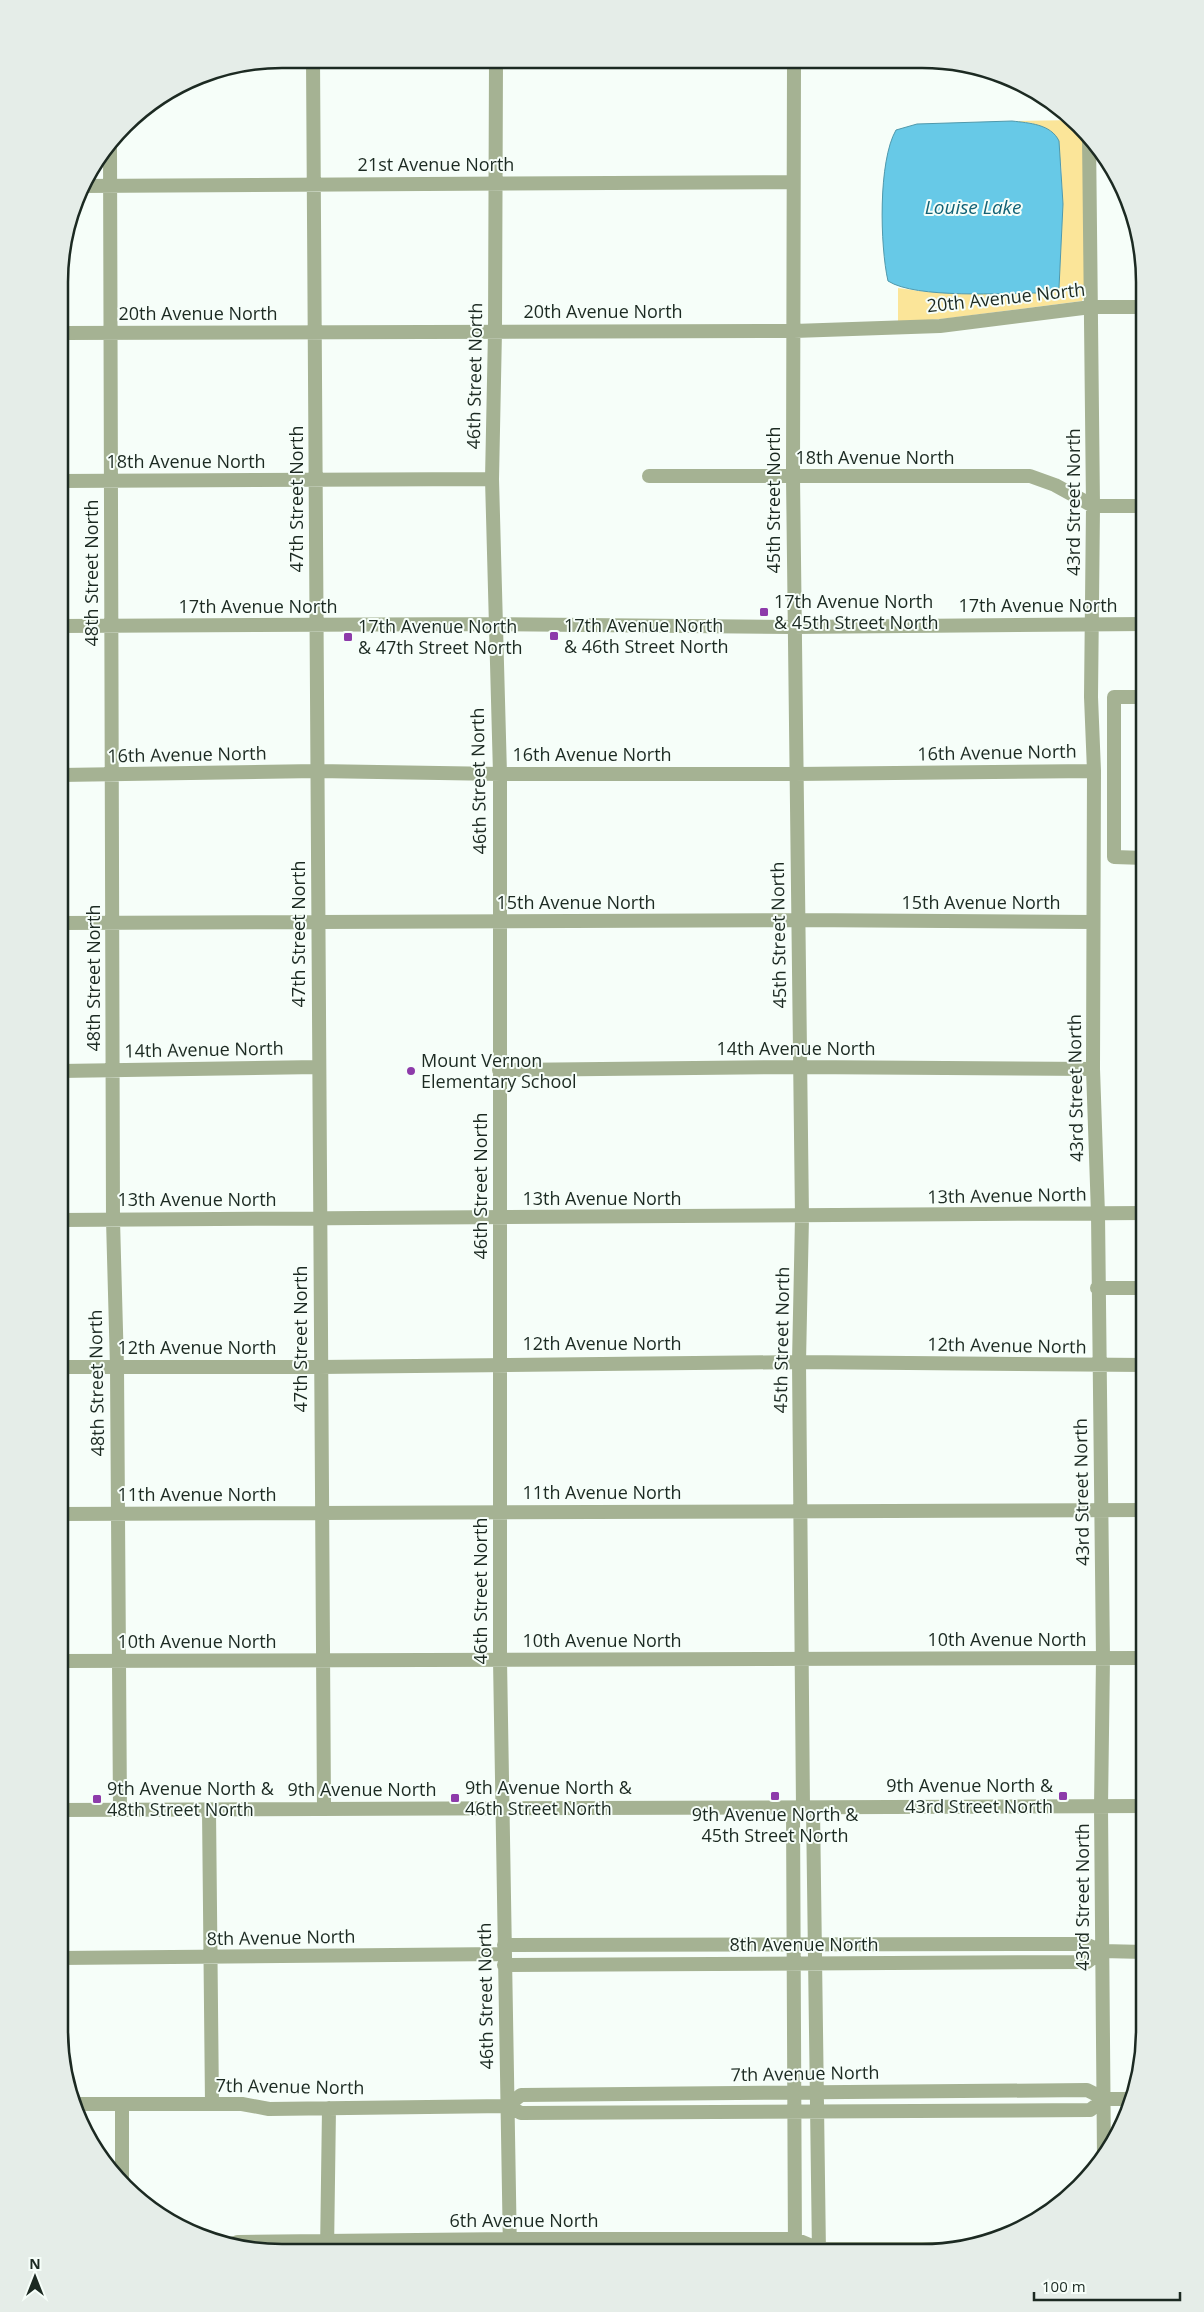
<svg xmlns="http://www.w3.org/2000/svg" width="1204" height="2312" viewBox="0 0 1204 2312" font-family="'Open Sans',sans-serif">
<rect width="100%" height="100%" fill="#f6fef9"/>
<path fill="#fbe599" d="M1075,120L1084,130L1085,294L1082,301L949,318L898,323V288C948,296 1002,295 1053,292L1059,288L1063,204L1061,162L1032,123L1012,121Z"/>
<path fill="#67c9e7" stroke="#5099ac" d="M1012,121C1029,123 1051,124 1059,141L1063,204L1059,288L1053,292L1041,293C1004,293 916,299 888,281C880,246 878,161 896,130L917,124Z
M1127,197L1134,210L1137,230L1129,213Z"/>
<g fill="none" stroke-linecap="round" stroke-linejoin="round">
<path stroke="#a5b293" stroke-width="14" d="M313,59L324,1809
M496,60L495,331L492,479L500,774V1660L510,2252
M794,62L793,477L802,1217L799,1362L803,1808
M1089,136L1093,506L1091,697L1094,771L1093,1069L1098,1214L1103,1658L1101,1807L1104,2158
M110,146L113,1220L117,1367L120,1810
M81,186L792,182
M61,333L794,331L940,326L1091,307H1145
M649,476H1030L1055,485L1093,506H1145
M60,481L492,479
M60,626L495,624L793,627L1145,624
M60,775L317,771L500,774H796L1094,771
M1145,858L1114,857V697H1145
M60,923L798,920L1093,922
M499,1070L799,1067L1093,1069
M60,1071L318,1067
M60,1220L1145,1213
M1097,1288H1145
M59,1367H320L799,1362L1145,1365
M59,1514L1145,1510
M59,1661L1145,1658
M793,1808L795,2253
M813,1808L819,2253
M59,1810L1145,1806
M209,1810L212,2104
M504,1945L1085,1944L1102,1951L1145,1952
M59,1958L504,1954
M504,1965L1087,1962L1102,1951
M71,2104H242L269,2109L507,2106L521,2113L1090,2110L1105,2099
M122,2104V2184
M507,2106L521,2095L1087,2090L1105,2099H1132
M229,2245L238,2242L510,2239H795L819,2249
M327,2252L329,2108
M810,2252L819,2249H949"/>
</g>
<g fill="#8d3baa" stroke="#f6fef9" stroke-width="2">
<rect x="759" y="607" width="10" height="10" rx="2.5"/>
<rect x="549" y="631" width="10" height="10" rx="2.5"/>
<rect x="343" y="632" width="10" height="10" rx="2.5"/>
<circle cx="411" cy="1071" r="5"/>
<rect x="770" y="1791" width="10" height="10" rx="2.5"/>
<rect x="1058" y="1791" width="10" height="10" rx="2.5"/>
<rect x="450" y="1793" width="10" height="10" rx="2.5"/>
<rect x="92" y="1794" width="10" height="10" rx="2.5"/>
</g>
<g text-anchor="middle" stroke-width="4" stroke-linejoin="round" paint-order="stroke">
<g font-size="18" fill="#1c2a22" stroke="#f6fef9">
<text x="436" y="171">21st Avenue North</text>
<text transform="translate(1006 298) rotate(-6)" y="6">20th Avenue North</text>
<text x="603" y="318">20th Avenue North</text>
<text x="198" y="320">20th Avenue North</text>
<text transform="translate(475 376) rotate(-89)" y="6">46th Street North</text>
<text x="875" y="464">18th Avenue North</text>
<text x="186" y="468">18th Avenue North</text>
<text transform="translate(297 499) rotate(-90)" y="6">47th Street North</text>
<text transform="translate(774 500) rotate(-90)" y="6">45th Street North</text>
<text transform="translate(1074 502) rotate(-90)" y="6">43rd Street North</text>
<text transform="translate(92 573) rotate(-90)" y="6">48th Street North</text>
<text x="1038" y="612">17th Avenue North</text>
<text x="258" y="613">17th Avenue North</text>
<text transform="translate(997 753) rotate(-1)" y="6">16th Avenue North</text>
<text transform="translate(187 755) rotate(-1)" y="6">16th Avenue North</text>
<text x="592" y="761">16th Avenue North</text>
<text transform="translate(479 781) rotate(-91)" y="6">46th Street North</text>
<text x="576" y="909">15th Avenue North</text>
<text x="981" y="909">15th Avenue North</text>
<text transform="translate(299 934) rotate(-90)" y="6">47th Street North</text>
<text transform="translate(779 935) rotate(-91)" y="6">45th Street North</text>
<text transform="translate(94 978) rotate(-90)" y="6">48th Street North</text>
<text x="796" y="1055">14th Avenue North</text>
<text transform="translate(204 1050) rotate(-1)" y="6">14th Avenue North</text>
<text transform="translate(1076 1088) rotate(-91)" y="6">43rd Street North</text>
<text transform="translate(481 1186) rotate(-90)" y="6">46th Street North</text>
<text transform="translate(1007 1196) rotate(-1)" y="6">13th Avenue North</text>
<text x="602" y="1205">13th Avenue North</text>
<text x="197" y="1206">13th Avenue North</text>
<text transform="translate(301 1339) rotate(-90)" y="6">47th Street North</text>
<text transform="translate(782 1340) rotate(-89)" y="6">45th Street North</text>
<text x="602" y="1350">12th Avenue North</text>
<text transform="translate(1007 1346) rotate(1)" y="6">12th Avenue North</text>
<text x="197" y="1354">12th Avenue North</text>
<text transform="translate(97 1383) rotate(-91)" y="6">48th Street North</text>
<text transform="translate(1082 1492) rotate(-91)" y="6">43rd Street North</text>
<text x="602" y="1499">11th Avenue North</text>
<text x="197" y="1501">11th Avenue North</text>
<text transform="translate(481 1591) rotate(-90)" y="6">46th Street North</text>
<text x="1007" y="1646">10th Avenue North</text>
<text x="602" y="1647">10th Avenue North</text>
<text x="197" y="1648">10th Avenue North</text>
<text x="362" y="1796">9th Avenue North</text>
<text transform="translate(1083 1897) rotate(-90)" y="6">43rd Street North</text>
<text transform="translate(281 1938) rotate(-1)" y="6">8th Avenue North</text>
<text x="804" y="1951">8th Avenue North</text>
<text transform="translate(486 1996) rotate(-91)" y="6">46th Street North</text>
<text transform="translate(805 2074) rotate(-1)" y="6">7th Avenue North</text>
<text transform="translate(290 2087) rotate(1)" y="6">7th Avenue North</text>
<text x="524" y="2227">6th Avenue North</text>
</g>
<g font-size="18" fill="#1c2a22" stroke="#f6fef9" text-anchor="start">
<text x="774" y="608">17th Avenue North<tspan x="774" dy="21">&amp; 45th Street North</tspan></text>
<text x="564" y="632">17th Avenue North<tspan x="564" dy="21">&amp; 46th Street North</tspan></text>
<text x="358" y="633">17th Avenue North<tspan x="358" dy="21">&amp; 47th Street North</tspan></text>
<text x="421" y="1067">Mount Vernon<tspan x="421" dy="21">Elementary School</tspan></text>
<text x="1053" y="1792" text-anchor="end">9th Avenue North &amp;<tspan x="1053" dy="21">43rd Street North</tspan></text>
<text x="465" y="1794">9th Avenue North &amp;<tspan x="465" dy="21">46th Street North</tspan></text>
<text x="107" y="1795">9th Avenue North &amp;<tspan x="107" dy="21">48th Street North</tspan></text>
<text x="775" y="1821" text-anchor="middle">9th Avenue North &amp;<tspan x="775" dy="21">45th Street North</tspan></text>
</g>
<g font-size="19" font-style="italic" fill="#126276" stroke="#f6fef9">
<text x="973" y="214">Louise Lake</text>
</g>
</g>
<path d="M0 0H1204V2312H0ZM282 68H922A214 214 0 0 1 1136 282V2030A214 214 0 0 1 922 2244H282A214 214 0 0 1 68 2030V282A214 214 0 0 1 282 68Z" fill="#e5ede8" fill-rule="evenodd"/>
<path fill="none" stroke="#1c2a22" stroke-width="2.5" d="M282 68H922A214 214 0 0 1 1136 282V2030A214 214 0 0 1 922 2244H282A214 214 0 0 1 68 2030V282A214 214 0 0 1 282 68Z"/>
<g transform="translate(35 2277)" stroke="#f6fef9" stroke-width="4" paint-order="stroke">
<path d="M0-4L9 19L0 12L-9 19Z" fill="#1c2a22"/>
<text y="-8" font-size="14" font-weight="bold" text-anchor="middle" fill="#1c2a22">N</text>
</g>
<path d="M1034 2292v8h146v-8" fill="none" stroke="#1c2a22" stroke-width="2.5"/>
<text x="1042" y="2292" font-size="15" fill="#1c2a22" stroke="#f6fef9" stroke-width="4" paint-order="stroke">100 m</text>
</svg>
